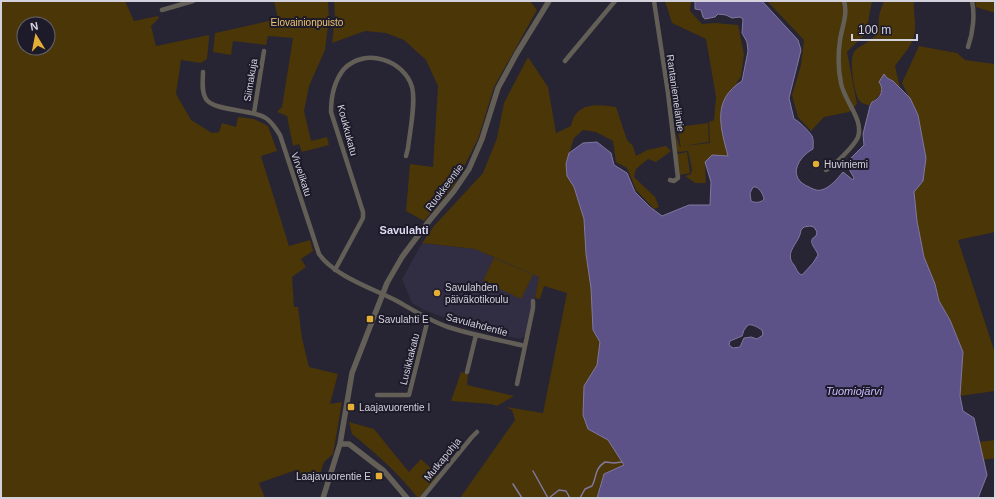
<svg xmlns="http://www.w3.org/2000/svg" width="996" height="499" viewBox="0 0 996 499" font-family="Arial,sans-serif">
<rect width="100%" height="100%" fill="#272434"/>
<path fill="#312d43" d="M422,243L475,249L540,277L525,336L520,339L469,327L424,310L412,303L402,279Z"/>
<path fill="#4a3607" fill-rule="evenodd" d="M1,1H125L134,21L158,16L159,18L151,26L156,46L209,35V39L207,59L201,63L181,60L176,94L191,120L212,133L219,132L222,123L236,127L238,117L254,119L268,126L277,151L261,156L289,246L310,240L313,251L301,259L306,267L292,277L294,307H298L302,338L309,367L338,374L330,404L342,402L333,454L324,462L317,483L306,481L296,470L259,483L265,498H1ZM24,24H48V48H24Z
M274,1H328L329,19L325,50L309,86L304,111L311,141L327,137L329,145L302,152L299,144L293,146L287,116L277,112L282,107L293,38L268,36L266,45L233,41L231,55L213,52L215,33L278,19Z
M334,1H530L537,10L494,87L478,139L454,186L424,221L406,211L410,164L433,167L438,86L426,60L404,40L386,33L365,31L332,43L335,18Z
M665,1H691L690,11L702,24L715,23L738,25L744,54L741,77L728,93L735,84L742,81L748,51L746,41L742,33L743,19L740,17L732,18L726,15L718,14L715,17L705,19L703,17L701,10L695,9V1H762L798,40L801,50L789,98L728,156L705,162L706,183H695L685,176L691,174L692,169L688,151L678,152L676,149L674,130L680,147H681L677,127L708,123L709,142L683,146L710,143L709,122L714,120L716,97L706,39L672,23Z
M767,1H872L866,33L847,52L857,104L849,112L824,117L811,131L798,117L792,95L801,65L804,40Z
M884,1H914C913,11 916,21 915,30C914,44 903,55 895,66L900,88L891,79L887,78L885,75L881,84V93L875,100L872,102L870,105C866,105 862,104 859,100C854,93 849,59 854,52C860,44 871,43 876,34C880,28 878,23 879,16C880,11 882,6 884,1Z
M975,1H995V13L976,7Z
M919,46L957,53L965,60L995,64V232L958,240L995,353V391L960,396L963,352L950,320L939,301L935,284L924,257L917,221L914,192L923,181L926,158L918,115L902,83Z
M528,57L548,87L556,133L571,126C572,122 573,117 576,114C585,102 603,105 616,107L627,140L633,146L636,156L647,150L666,146L671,151L656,162L648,159L636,169L634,177L655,197L659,207L654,209L636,190L627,168L616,162L613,141L596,132L583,130L574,138L566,164L567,176L574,186L584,219L586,254L591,288L593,330L600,342L597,365L584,386L588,429L608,440L624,465L604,474L597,498H460L515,420L512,410L506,407L543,413L567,293L544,286L540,299L535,298L539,277L475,249L422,243L434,226L483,173L497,138L504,103Z
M687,152L690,173L680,175L677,154Z
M494,258L533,275L521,299L483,281Z
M461,372L468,374L467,385L514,396L497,406L491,404L451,401Z
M349,422L374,429L409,472L421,459L438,475L419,498H418C398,473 377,454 352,434Z
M995,440V458L983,460L979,442Z"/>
<path fill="#5d5287" stroke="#8078a0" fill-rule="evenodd" d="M695,1H762L798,40L801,50L789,98L794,119C799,121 809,131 812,136C814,140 813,145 813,149C797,158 787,178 809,187C813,189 817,191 821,190C830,188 837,179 843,172L853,180L854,178L849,169V160L864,145L863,134L870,106L872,102C880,99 885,90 879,82L884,74L887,78L893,81L910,98L918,115L926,158L923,181L914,192L917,221L924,257L935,284L939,301L950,320L963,352L960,396L963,411L974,418L987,475L978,498H597L604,474L624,465L608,440L588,429L583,415L584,386L597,365L600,342L593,330L591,288L586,254L584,219L574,187L567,176L566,164L569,153L583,143L597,142L611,153L614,165L627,173L635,192L650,207L662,216L689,205H710L711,182L705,162L712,155L728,156C720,126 712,100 742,81L748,51L747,42L742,33L743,19L740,17L732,18L726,15L718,14L715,17L705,19L703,17L701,10L695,9ZM756,187C760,189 763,194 764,199C761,203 755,203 751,201L750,193L753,187ZM810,226L814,227L817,232L816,236C806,241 816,248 818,255L813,263L802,275C797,273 797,269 794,265C783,252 800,243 801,230L804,227ZM748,325C753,324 757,327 762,330L763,335L757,339L751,337L744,338L740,347L733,348L729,345L730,341L742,336L744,330Z"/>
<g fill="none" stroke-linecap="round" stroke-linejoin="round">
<path stroke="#8078a0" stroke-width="1.5" d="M533,471L548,498
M513,484L522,498
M549,498L559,490L566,491L570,498
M580,498L585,489L592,486C597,477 594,469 605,462L614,463L622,462"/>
<path stroke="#635f57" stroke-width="4.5" d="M654,1L668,93L678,178L674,181L670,180
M162,10L193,1
M968,47C973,33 975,15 972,1
M565,61L615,1
M203,72C203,81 201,91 206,99C214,111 249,109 264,117C272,121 275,128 280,135L319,254C334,276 374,289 397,301C413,310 430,321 448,327C473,335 499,340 525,346
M254,113L264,51
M826,170C834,166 855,145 858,137C864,119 844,101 841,83C838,69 838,54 840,40C842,27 848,14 844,1
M335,270L363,218V212L331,112C331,97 334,81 344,69C365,47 404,60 412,87C416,102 410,131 408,148L406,156
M467,372L476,335
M517,384L533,308V301
M377,395H409L428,319
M422,498L472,437L477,432"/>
<path stroke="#635f57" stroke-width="5.5" d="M340,444H349L384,471L407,498
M323,498L340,444L352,373L387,283L402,257L429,221L454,191L469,169L482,139L498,88L517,53L549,1"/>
</g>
<g fill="#e3ae35" stroke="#1d1b2a" stroke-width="1.5">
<circle cx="816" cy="164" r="4"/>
<circle cx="437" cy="293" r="4"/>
<rect x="366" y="315" width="8" height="8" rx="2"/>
<rect x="347" y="403" width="8" height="8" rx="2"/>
<rect x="375" y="472" width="8" height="8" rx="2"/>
</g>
<g text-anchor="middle" stroke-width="4" stroke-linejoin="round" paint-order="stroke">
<g font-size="10" fill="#eec46e" stroke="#1d1b2a">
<text x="307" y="26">Elovainionpuisto</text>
</g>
<g font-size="10" fill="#d3d1dc" stroke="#1d1b2a">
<text transform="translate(250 80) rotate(-81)" y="4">Siimakuja</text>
<text transform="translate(676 93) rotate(82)" y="4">Rantaniemeläntie</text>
<text transform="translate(348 130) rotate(75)" y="4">Koukkukatu</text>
<text transform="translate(302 174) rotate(72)" y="4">Virvelikatu</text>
<text transform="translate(444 187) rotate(-53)" y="4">Ruokkeentie</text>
<text transform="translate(477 324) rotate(15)" y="4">Savulahdentie</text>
<text transform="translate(409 359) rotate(-76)" y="4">Lusikkakatu</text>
<text transform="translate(442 459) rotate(-51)" y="4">Mutkapohja</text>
</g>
<g font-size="10" fill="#d3d1dc" stroke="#1d1b2a" text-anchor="start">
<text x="824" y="168">Huviniemi</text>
<text x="445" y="291">Savulahden<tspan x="445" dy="12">päiväkotikoulu</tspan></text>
<text x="378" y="323">Savulahti E</text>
<text x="359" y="411">Laajavuorentie I</text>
<text x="371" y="480" text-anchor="end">Laajavuorentie E</text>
</g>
<g font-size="11" font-weight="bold" fill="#dfdbf1" stroke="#1d1b2a">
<text x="404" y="234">Savulahti</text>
</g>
<g font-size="11" font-style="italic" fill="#c8bcfe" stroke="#1d1b2a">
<text x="854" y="395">Tuomiojärvi</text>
</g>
</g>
<rect width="996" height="499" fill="none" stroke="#d3d1dc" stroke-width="4"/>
<g transform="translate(36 36) rotate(350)"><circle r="19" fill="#1d1b2a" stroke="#666471"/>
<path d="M0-3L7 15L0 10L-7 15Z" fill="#e3ae35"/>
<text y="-6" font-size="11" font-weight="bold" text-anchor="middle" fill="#d3d1dc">N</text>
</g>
<path d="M852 34v6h65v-6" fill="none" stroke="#d3d1dc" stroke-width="2"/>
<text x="858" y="34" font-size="12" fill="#d3d1dc" stroke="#1d1b2a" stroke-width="3" paint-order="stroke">100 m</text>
</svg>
